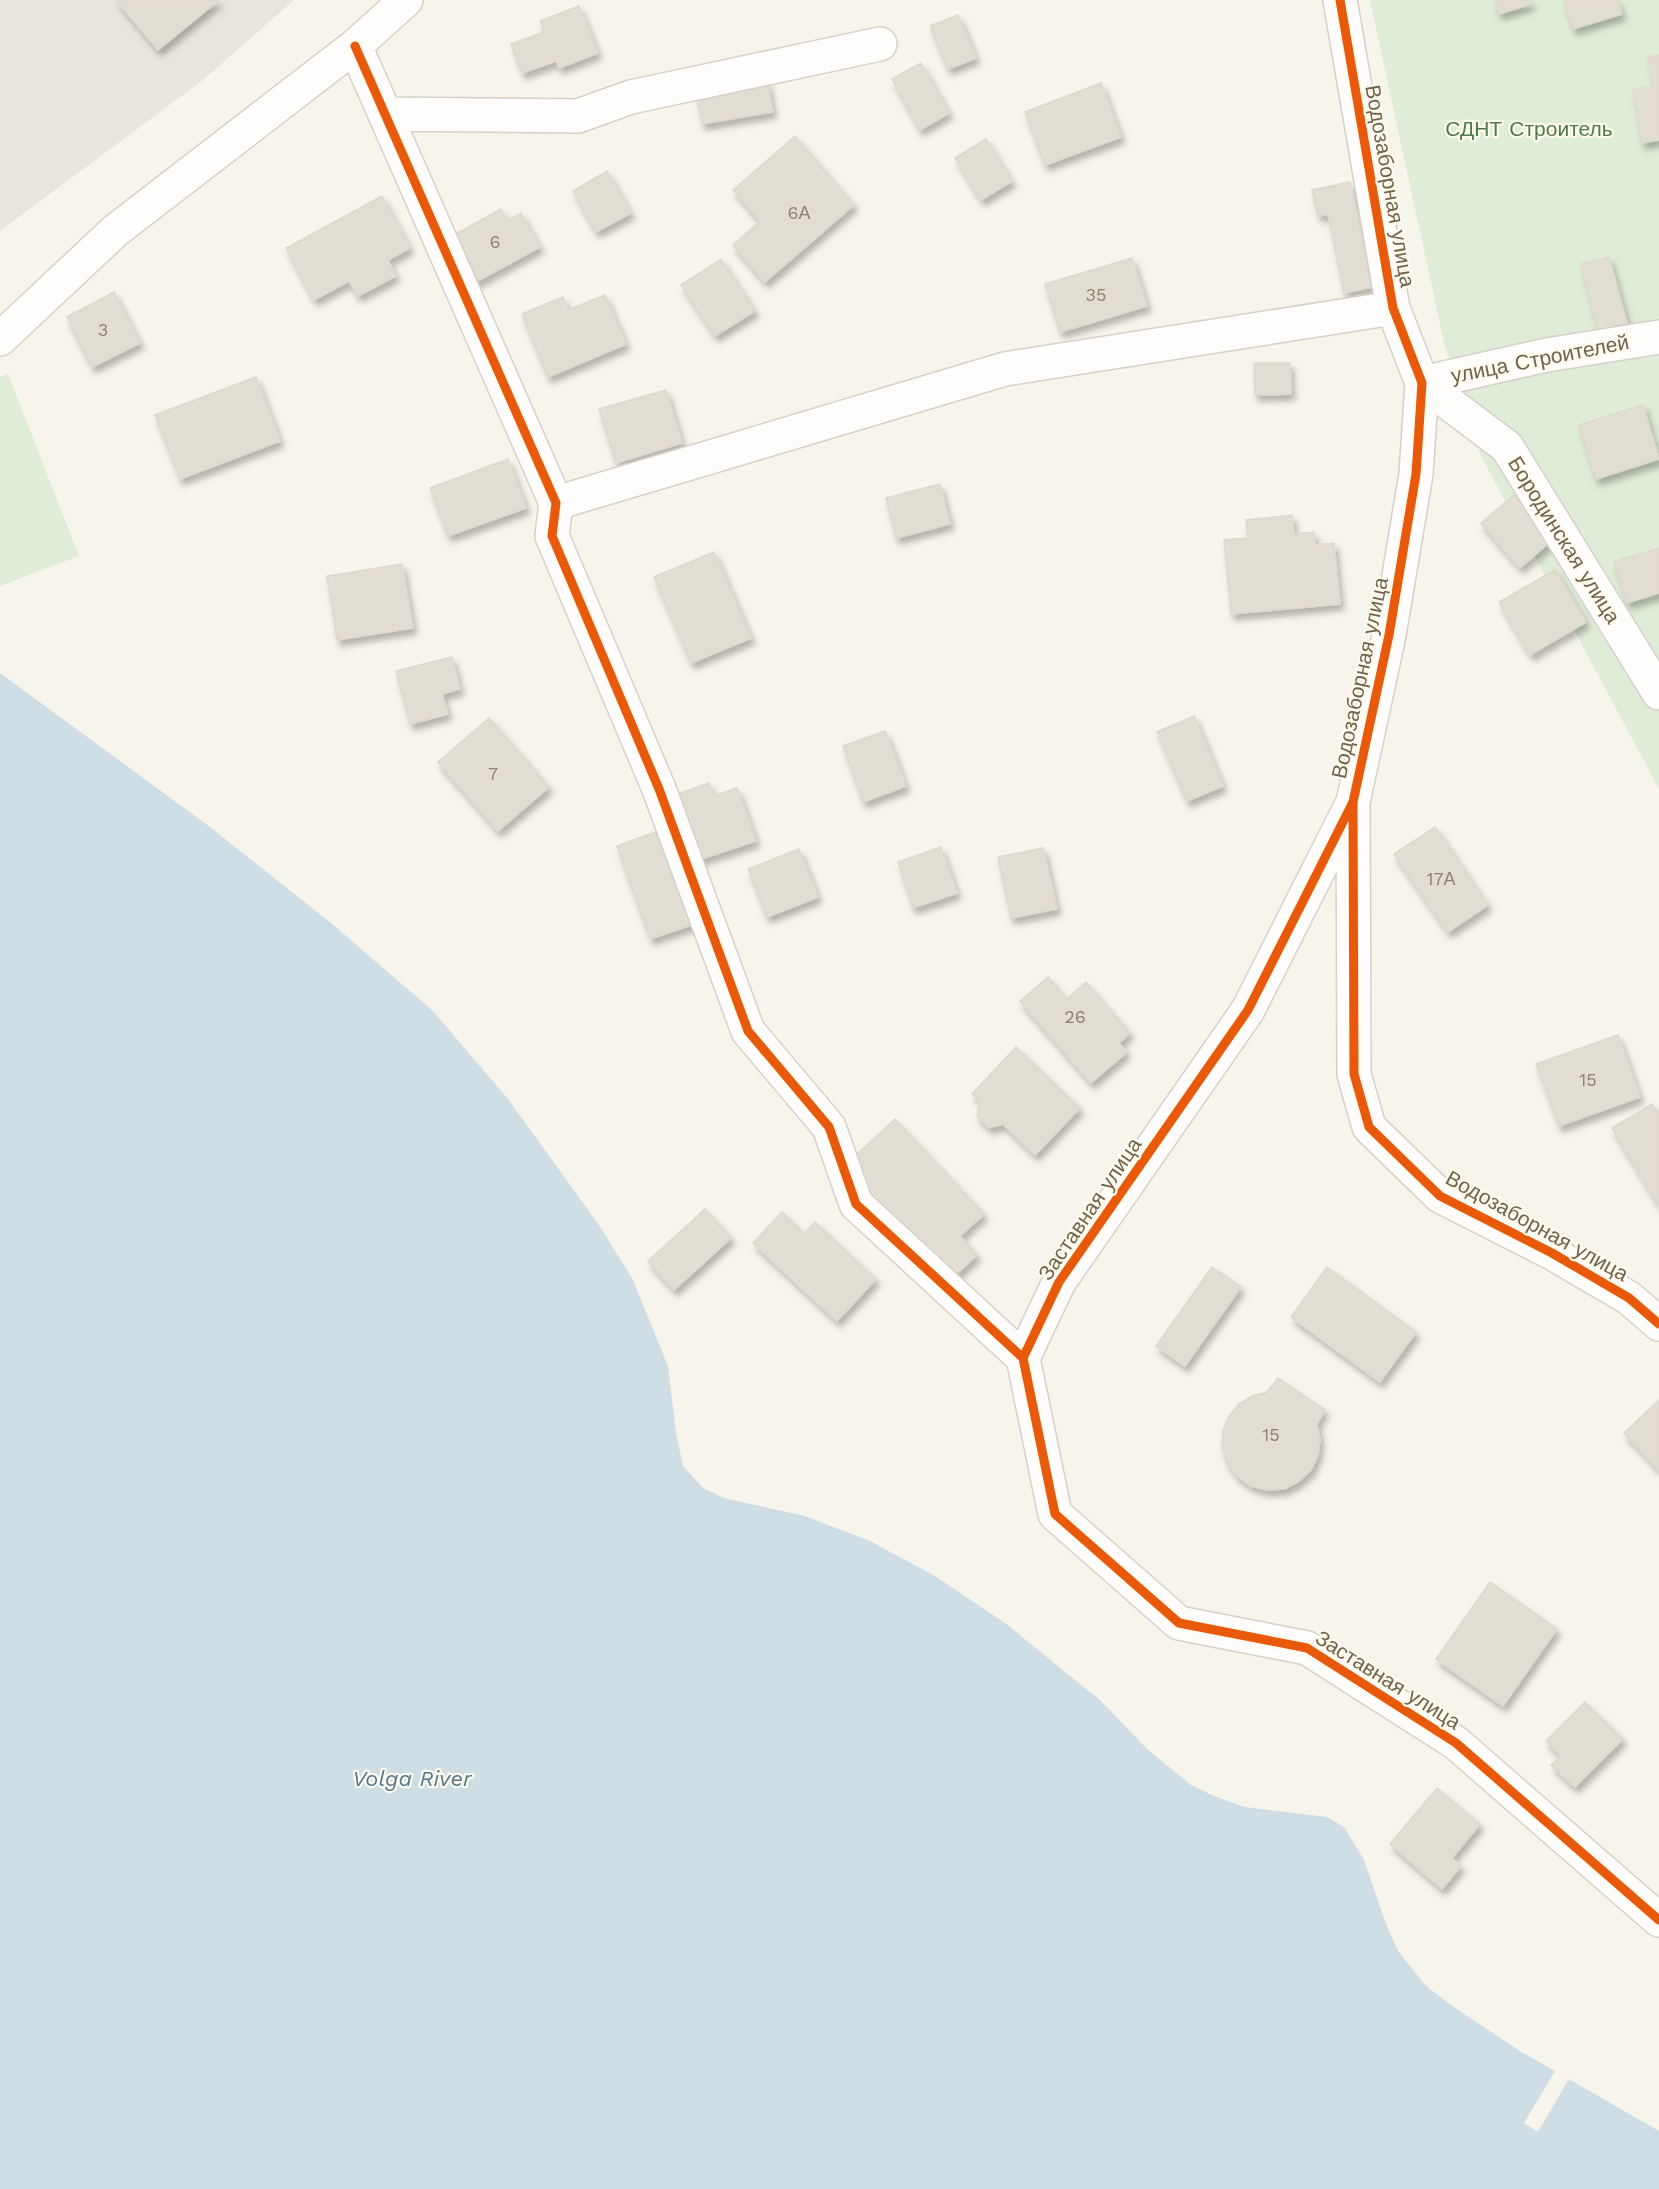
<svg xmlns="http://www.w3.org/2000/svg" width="1659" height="2189" viewBox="0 0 1659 2189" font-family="'Work Sans',sans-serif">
<defs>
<filter id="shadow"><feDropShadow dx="3.5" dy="6" stdDeviation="3" flood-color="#0004"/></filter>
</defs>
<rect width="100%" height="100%" fill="#f6f4eb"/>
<path fill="#e8e5dc" d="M0,0H294L203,80L0,231Z"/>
<path fill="#dfecd7" d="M1370,0H1659V789L1481,456L1444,343Z
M8,374L79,556L0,586V377Z"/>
<path fill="#cfdee4" d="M0,673L206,824L331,923L433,1011L508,1099L599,1225L633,1280L668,1366L676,1433L683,1466L703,1488L724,1498L805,1516L870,1541L935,1576L1005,1623L1101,1701L1147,1749L1191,1785L1214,1796L1245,1807L1327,1817L1344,1827L1364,1860L1386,1924L1398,1951L1426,1986L1455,2008L1520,2051L1659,2131V2189H0Z"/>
<path fill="#f6f4eb" d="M1555,2071L1569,2079L1538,2132L1524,2123Z"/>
<path fill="#e1ddd3" stroke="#ded8ce" stroke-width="1.5" filter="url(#shadow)" d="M116,0H219L158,50Z
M1495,0H1530L1531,4L1499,14Z
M1564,0H1617L1622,14L1573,29Z
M579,6L598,53L559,68L556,61L522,73L511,44L544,32L540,21Z
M958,15L976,58L948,69L930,26Z
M1659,55V140L1642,143L1633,90L1653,87L1648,57Z
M921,63L949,113L920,130L892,79Z
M767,81L773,112L702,124L696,93Z
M1101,83L1121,137L1045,165L1025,112Z
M795,136L854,205L765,282L733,245L760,221L733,190Z
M986,139L1012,181L981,200L955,158Z
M607,171L631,213L596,232L573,191Z
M1350,182L1372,287L1344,293L1328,214L1318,216L1312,190Z
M382,196L410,248L388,260L396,276L358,296L349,281L314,300L286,248Z
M501,209L507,221L521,213L540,247L474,283L450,237Z
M1609,257L1627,323L1598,330L1581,264Z
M1132,258L1147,306L1060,332L1045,284Z
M721,259L755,311L715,336L681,285Z
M114,292L140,343L92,367L67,317Z
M605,295L626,344L548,377L522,314L563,297L568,310Z
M1254,363H1290L1291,394L1255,395Z
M256,377L280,441L180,479L155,415Z
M666,390L682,443L616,463L599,409Z
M1643,405L1659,459L1596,479L1579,425Z
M508,459L526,508L448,536L430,488Z
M940,484L950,524L896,538L886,498Z
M1514,495L1552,540L1520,568L1481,523Z
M1292,515L1294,534L1314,532L1315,545L1334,543L1340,604L1231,614L1224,540L1248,538L1246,520Z
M1659,548V593L1627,603L1614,562Z
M714,552L751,638L691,663L654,577Z
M402,564L413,628L337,640L327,576Z
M1555,570L1586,622L1530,655L1499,602Z
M452,657L460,689L442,694L448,714L410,724L396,671Z
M1194,716L1223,786L1187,801L1157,732Z
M489,718L549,787L498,831L438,762Z
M885,731L906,786L863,802L843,746Z
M709,783L714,796L737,788L756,841L698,860L675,795Z
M1435,827L1488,905L1448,932L1394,854Z
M664,829L697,923L650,939L617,846Z
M941,847L957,893L913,908L898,862Z
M1043,848L1057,909L1011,918L998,857Z
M799,849L818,897L767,917L748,869Z
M1048,977L1067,999L1086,982L1130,1033L1119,1043L1127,1052L1091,1083L1020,1001Z
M1618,1035L1640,1097L1559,1126L1536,1064Z
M1016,1047L1080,1108L1035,1155L1003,1124L989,1128L977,1116L980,1101L972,1094Z
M1652,1104L1659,1115V1206L1612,1128Z
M895,1119L984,1214L960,1236L977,1255L949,1281L853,1177L864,1167L855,1156Z
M705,1209L731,1238L674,1290L648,1261Z
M782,1212L804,1234L815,1222L876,1279L837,1321L753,1243Z
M1212,1267L1241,1287L1185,1366L1156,1346Z
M1327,1267L1416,1332L1380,1382L1291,1317Z
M1278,1378L1325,1410L1317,1424L1320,1439L1318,1455L1311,1470L1298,1482L1284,1489L1267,1490L1251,1486L1237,1476L1227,1463L1222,1447L1223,1431L1229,1416L1239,1404L1252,1396L1267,1392Z
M1659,1400V1470L1624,1433Z
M1490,1582L1557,1629L1503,1706L1436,1659Z
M1585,1702L1623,1739L1575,1787L1551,1765L1561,1756L1546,1741Z
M1437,1788L1480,1824L1452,1858L1461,1866L1442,1889L1390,1844Z"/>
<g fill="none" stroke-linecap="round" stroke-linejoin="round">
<g stroke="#d5d1c9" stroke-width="36">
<path id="minor" d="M1340,0L1393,308L1422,383L1416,474L1389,635L1353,802L1354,1074L1369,1127L1440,1196L1552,1253L1629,1298L1659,1324
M355,46L556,503L552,536L659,789L748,1031L829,1127L856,1204L1023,1358
M385,114L578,116L631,97L880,44
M0,339L115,231L355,46L406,0
M1422,383L1507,447L1659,693
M1422,383L1547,355L1659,337
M556,503L1005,369L1393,308
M1353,802L1248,1010L1059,1282L1023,1358L1055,1514L1179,1623L1307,1648L1456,1743L1659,1920"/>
</g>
<use href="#minor" stroke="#fefdfc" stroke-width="33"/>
<g stroke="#fdfaed" stroke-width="13">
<path id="cycleway" d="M1340,0L1393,308L1422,383L1416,474L1389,635L1353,802L1354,1074L1369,1127L1440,1196L1552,1253L1629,1298L1659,1324
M355,46L556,503L552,536L659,789L748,1031L829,1127L856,1204L1023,1358
M1353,802L1248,1010L1059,1282L1023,1358L1055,1514L1179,1623L1307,1648L1456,1743L1659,1920"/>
</g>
<use href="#cycleway" stroke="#e8590c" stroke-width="9"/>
</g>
<g text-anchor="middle" stroke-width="4.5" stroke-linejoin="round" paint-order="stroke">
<g font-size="18" fill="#8e8271">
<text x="799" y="219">6А</text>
<text x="495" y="248">6</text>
<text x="1096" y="301">35</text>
<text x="103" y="336">3</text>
<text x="493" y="780">7</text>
<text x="1441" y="885">17А</text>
<text x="1075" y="1023">26</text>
<text x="1588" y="1086">15</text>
<text x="1271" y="1441">15</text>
</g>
<g font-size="21" fill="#4f7a4b" stroke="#fdfaed">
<text x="1529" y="136">СДНТ Строитель</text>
</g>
<g font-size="21" fill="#71624e" stroke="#fdfaed">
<text transform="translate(1390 186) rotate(80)" y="7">Водозаборная улица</text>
<text transform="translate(1540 359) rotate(-11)" y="7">улица Строителей</text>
<text transform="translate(1564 540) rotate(58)" y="7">Бородинская улица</text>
<text transform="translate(1360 678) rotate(-78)" y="7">Водозаборная улица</text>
<text transform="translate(1090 1209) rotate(-56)" y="7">Заставная улица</text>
<text transform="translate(1537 1226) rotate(29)" y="7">Водозаборная улица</text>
<text transform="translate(1388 1680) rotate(32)" y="7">Заставная улица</text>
</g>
<g font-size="22" font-style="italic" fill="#52788f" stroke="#fdfaed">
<text x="412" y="1786">Volga River</text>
</g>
</g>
</svg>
